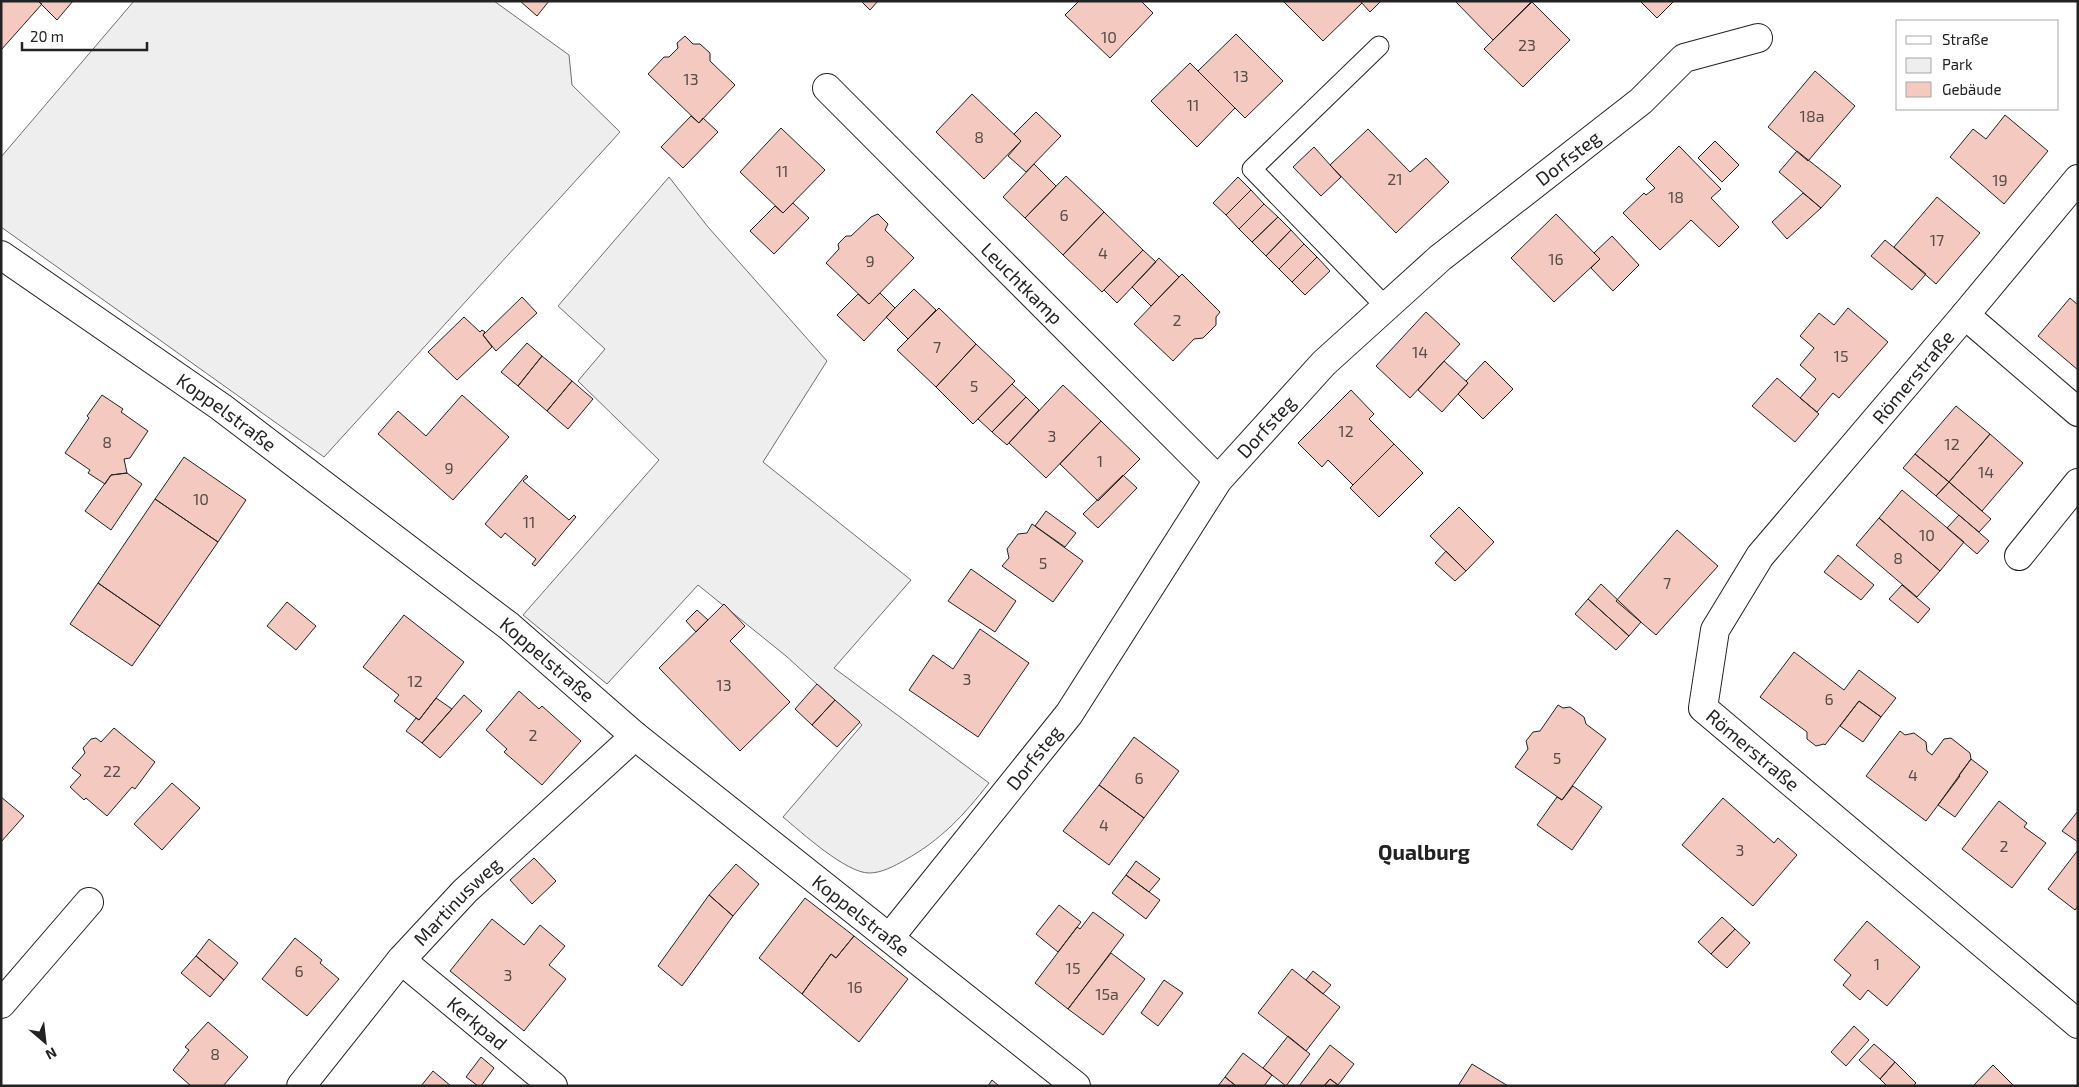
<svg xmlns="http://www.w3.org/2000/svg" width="2079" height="1087" viewBox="0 0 2079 1087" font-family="'Exo 2',sans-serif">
<rect width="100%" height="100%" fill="#fff"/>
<path fill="#eee" stroke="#6f6f6f" d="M134,1H494L569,55L572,85L620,132L324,457L1,227V157Z
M669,177L708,227L827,361L763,462L911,580L834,668L989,783C964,815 941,840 905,860C894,866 882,873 869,873C846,873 801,832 783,817L862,725L786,656L698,585L607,684L523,615L659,460L578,381L605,349L558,306Z"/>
<path fill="#f3c9c0" stroke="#222" d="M1,1H38L42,4L1,50Z
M38,1H73L57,20Z
M520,1H549L537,16Z
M861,1H878L870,10Z
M1079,1H1141L1153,13L1110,58L1065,15Z
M1283,1H1360L1362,3L1323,41Z
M1360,1H1381L1370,12Z
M1455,1H1532L1493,40Z
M1640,1H1674L1657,18Z
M1532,2L1570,40L1523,87L1484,49Z
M1236,34L1283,81L1245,118L1198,71Z
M685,36L693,44H700L710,53V61L735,85L699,123L648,74L664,57H669L678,48L677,43Z
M1190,63L1235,108L1197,147L1151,101Z
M1815,71L1855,106L1808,161L1768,127Z
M972,94L1021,141L984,179L936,132Z
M1036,112L1061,136L1026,172L1008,156L1021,141L1014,134Z
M2005,115L2048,151L2004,204L1950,157L1973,129L1986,139Z
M691,116L699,123L703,118L718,132L683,168L661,147Z
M781,128L825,170L783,213L740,172Z
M1368,129L1410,172L1426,158L1449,182L1396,233L1330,165Z
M1715,141L1739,165L1722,182L1698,158Z
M1679,146L1721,189L1711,198L1739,227L1719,247L1691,220L1660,250L1623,213L1644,193L1646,195L1655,188L1646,179Z
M1314,147L1341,177L1321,196L1293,167Z
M1797,151L1841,186L1821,208L1779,172Z
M1034,164L1056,186L1025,218L1003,197Z
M1066,176L1104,212L1063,255L1025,218Z
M1238,177L1251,190L1226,215L1213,203Z
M1251,190L1264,204L1239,229L1226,215Z
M1803,193L1821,208L1787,239L1772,222Z
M1937,197L1980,233L1936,284L1894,247Z
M793,203L809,218L774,254L750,231L775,206L783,213Z
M1264,204L1278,217L1252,242L1239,229Z
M1104,212L1143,250L1102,292L1063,255Z
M878,214L888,224L885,230L914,258L869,304L826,263L839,249L838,244L846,236H851L871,217Z
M1556,214L1600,259L1554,302L1511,258Z
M1278,217L1291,230L1266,256L1252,242Z
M1291,230L1304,244L1279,269L1266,256Z
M1612,236L1639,265L1613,291L1591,268L1600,259L1594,253Z
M1885,240L1926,274L1912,290L1871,256Z
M1304,244L1317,257L1292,282L1279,269Z
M1143,250L1156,262L1117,303L1104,290Z
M1317,257L1330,271L1305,295L1292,282Z
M1159,258L1179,277L1151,306L1132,287Z
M1182,274L1220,312L1216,317V325L1203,338L1194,339L1173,361L1134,324Z
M914,289L936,310L908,339L886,317Z
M880,293L895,308L864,341L837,315L858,294L869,304Z
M522,297L537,313L496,351L483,335Z
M2070,298L2078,305V370L2038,336Z
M939,308L976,344L936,387L897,350Z
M1848,308L1888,342L1839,398L1833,393L1817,412L1800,398L1816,379L1800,365L1814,348L1800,336L1819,313L1834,325Z
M1426,312L1460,344L1410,398L1376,366Z
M464,317L480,332L482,330L485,332L483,335L492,347L457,380L428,352Z
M527,343L542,356L518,386L501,372Z
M976,344L1015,381L973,424L936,387Z
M542,356L572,381L547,411L518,386Z
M1444,361L1468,383L1442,412L1418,390Z
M1485,361L1513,389L1483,419L1458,394L1468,383L1466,381Z
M1777,378L1819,414L1795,442L1752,406Z
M572,381L593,399L568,429L547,411Z
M1012,384L1026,397L992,432L978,419Z
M1063,385L1101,421L1046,478L1009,443Z
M1351,390L1374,414L1369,419L1394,444L1353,485L1328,460L1322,467L1298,443Z
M102,395L123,409L121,412L148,431L130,458L124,459L127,473L111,475L105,484L88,473L90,470L65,453L89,418L87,416Z
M462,395L509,437L453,500L378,434L398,411L426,436Z
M1026,397L1039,410L1007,445L992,432Z
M1956,406L1990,434L1949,482L1915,454Z
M1101,421L1140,459L1098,501L1060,464Z
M1990,434L2023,463L1982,511L1949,482Z
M1394,444L1423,473L1379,517L1350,488Z
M1915,454L1949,482L1936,496L1903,468Z
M184,457L246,500L218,542L155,499Z
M127,473L142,484L111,530L85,511L111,475Z
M526,475L528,477L523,481L569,520L574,515L576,517L535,566L532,564L536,559L505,533L501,538L485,524Z
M1123,475L1137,488L1098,528L1083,514Z
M1949,482L1991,519L1979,532L1936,496Z
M1902,490L1964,542L1940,571L1879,518Z
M155,499L218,542L160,626L98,583Z
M1459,507L1494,542L1466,571L1430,536Z
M1046,511L1076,533L1065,547L1035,526Z
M1959,515L1989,541L1977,554L1947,528Z
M1879,518L1940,571L1917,597L1856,545Z
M1032,524L1083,561L1053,602L1002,566L1009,558L1007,549L1018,534L1027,533Z
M1677,530L1718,566L1656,635L1616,601Z
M1446,551L1466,571L1455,581L1435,563Z
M1838,555L1874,585L1861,600L1824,572Z
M971,569L1016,601L995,632L948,601Z
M98,583L160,626L132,666L70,624Z
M1601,584L1641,622L1629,636L1588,599Z
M1902,585L1930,609L1918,623L1889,599Z
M1588,599L1629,636L1616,650L1575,614Z
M287,602L316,626L296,650L267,626Z
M724,604L745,626L730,641L790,702L740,751L659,668Z
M697,610L708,620L696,632L686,621Z
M404,615L464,662L419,720L394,701L399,695L363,667Z
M980,629L1029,663L978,737L909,690L933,655L953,669Z
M1794,652L1844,690L1859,670L1896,698L1881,717L1859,701L1825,745L1824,744L1816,746L1807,739V732L1760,697Z
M817,684L835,700L812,725L795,709Z
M519,691L539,709L542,706L581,741L542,785L504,752L507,749L486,730Z
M464,695L482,711L440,758L422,743Z
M436,698L452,709L422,743L406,731L416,718L419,720Z
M835,700L860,722L837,747L812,725Z
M1859,701L1881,717L1863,742L1840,726Z
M1558,705L1563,708L1570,707L1584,717L1586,724L1606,739L1562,800L1515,767L1528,749L1526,741L1533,732L1540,731Z
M114,728L155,762L135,789L132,787L107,816L86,798L84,800L70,787L81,775L72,768L85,753L83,748L91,739L96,738L101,742Z
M1900,731L1905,735L1914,733L1926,742L1927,751L1932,755L1944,739L1951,738L1970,753L1971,759L1959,775L1960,776L1926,821L1866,776Z
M1134,737L1179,771L1144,818L1099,785Z
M1971,759L1988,772L1955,817L1938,805Z
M172,783L200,808L162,850L134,824Z
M1099,785L1144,818L1109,865L1063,831Z
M1573,786L1602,807L1572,850L1537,825L1557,797L1562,800Z
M1,797L24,816L1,842Z
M1723,798L1774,843L1778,838L1797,855L1753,906L1682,845Z
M1999,801L2027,823L2024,827L2046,843L2012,888L1962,849Z
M2078,811V842L2062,831Z
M2078,850V906L2075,910L2048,889Z
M534,858L556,881L532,904L510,880Z
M1136,861L1160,879L1149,892L1126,875Z
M736,864L759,884L733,916L709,895Z
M1126,875L1160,900L1146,919L1112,893Z
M709,895L733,916L682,986L658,966Z
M805,898L854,936L836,958L831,954L802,994L759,958Z
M1059,905L1081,922L1058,952L1036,934Z
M1093,912L1124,935L1068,1009L1035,983L1077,927L1080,929Z
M1722,917L1735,929L1711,954L1698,942Z
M492,919L524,945L540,925L565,946L549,965L566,979L524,1031L450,971Z
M1867,921L1920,967L1887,1006L1868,990L1860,1000L1843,985L1851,975L1834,960Z
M1735,929L1750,943L1727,968L1711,954Z
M854,936L908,979L859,1042L802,994L831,954L836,958Z
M295,938L322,960L320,963L339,979L307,1016L262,979Z
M209,939L238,963L224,980L196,956Z
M1111,953L1145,979L1103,1035L1068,1009Z
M196,956L224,980L210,997L181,973Z
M1292,969L1340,1007L1306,1051L1258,1013Z
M1313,971L1331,985L1323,994L1306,980Z
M1164,980L1183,993L1158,1026L1141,1013Z
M208,1022L248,1057L223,1086H191L173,1070L189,1050L185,1047Z
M1854,1026L1869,1040L1846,1066L1831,1052Z
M1288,1036L1310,1054L1286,1086L1263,1068Z
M1874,1044L1895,1062L1880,1079L1859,1060Z
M1330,1045L1354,1064L1338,1085L1330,1079L1324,1086H1299Z
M1243,1053L1272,1075L1264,1086H1236L1225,1077Z
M481,1057L494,1068L481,1086H478L466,1077Z
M1895,1062L1916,1083L1913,1086H1887L1880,1079Z
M1472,1064L1508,1086H1458Z
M1993,1065L2014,1086H1973Z
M433,1071L451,1086H421Z
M1225,1077L1236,1086H1218Z
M1330,1079L1338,1085L1339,1086H1324Z
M992,1080L999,1086H988Z"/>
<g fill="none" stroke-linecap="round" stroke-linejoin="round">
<g stroke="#222" stroke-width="21">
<path id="service" d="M1379,46L1252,169L1386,307"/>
</g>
<g stroke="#222" stroke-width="30">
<g id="minor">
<path id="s1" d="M827,88L1218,480"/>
<path id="s2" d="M2078,179L1965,315L1760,556L1715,630L1703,708L2078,1024"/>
<path d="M1965,315L2078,412"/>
<path d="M2019,556L2078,483"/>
<path id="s3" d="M890,937L1069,714L1218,480L1324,363L1440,258L1641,101L1684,58L1758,38"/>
<path id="s4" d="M401,960L553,1086"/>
<path d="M1,1004L89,902"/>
<path id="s5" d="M301,1086L401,960L465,891L635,736"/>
</g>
</g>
<g stroke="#222" stroke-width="30">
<g id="tertiary">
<path id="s6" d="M1,255L221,407L509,626L635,736L1076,1086"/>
</g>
</g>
<use href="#service" stroke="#fff" stroke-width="19"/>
<use href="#minor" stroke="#fff" stroke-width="28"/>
<use href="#tertiary" stroke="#fff" stroke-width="28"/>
</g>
<g text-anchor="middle" stroke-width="4" stroke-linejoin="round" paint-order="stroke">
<g font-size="16" fill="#564c4a">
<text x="1109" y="43">10</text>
<text x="1527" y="51">23</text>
<text x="1241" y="82">13</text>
<text x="691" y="85">13</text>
<text x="1193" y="111">11</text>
<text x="1812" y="122">18a</text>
<text x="979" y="143">8</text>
<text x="782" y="177">11</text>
<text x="1395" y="185">21</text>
<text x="2000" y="186">19</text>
<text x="1676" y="203">18</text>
<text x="1064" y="221">6</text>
<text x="1937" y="246">17</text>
<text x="1103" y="259">4</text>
<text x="1556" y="265">16</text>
<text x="870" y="267">9</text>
<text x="1177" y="326">2</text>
<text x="937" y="353">7</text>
<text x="1420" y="358">14</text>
<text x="1841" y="362">15</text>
<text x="974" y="392">5</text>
<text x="1346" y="437">12</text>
<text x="1052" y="442">3</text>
<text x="107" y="448">8</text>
<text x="1952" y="450">12</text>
<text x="1100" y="467">1</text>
<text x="449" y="474">9</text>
<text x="1986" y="478">14</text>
<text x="201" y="505">10</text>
<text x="529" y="528">11</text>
<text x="1927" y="541">10</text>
<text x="1898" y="564">8</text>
<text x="1043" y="569">5</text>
<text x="1667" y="589">7</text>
<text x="967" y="685">3</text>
<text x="415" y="687">12</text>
<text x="724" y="691">13</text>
<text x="1829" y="705">6</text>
<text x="533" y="741">2</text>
<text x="1557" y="764">5</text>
<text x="112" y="777">22</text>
<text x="1913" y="781">4</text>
<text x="1139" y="784">6</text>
<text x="1104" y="831">4</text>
<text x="2004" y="852">2</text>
<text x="1740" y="856">3</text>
<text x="1877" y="970">1</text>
<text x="1073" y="974">15</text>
<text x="299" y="977">6</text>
<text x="508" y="981">3</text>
<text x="855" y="993">16</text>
<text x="1107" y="1000">15a</text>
<text x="215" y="1060">8</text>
</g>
<g font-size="19" fill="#222" stroke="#fff">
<text dy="7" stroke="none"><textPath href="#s3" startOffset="1040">Dorfsteg</textPath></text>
<text dy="7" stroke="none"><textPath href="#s1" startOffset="276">Leuchtkamp</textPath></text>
<text transform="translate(1913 377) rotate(-50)" y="7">Römerstraße</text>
<text dy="7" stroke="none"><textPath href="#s6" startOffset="275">Koppelstraße</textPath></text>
<text dy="7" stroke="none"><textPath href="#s3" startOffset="635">Dorfsteg</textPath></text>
<text dy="7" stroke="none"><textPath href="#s6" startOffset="680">Koppelstraße</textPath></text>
<text dy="7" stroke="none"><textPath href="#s2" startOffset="724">Römerstraße</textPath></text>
<text dy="7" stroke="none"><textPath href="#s3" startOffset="230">Dorfsteg</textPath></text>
<text dy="7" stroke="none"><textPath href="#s5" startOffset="242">Martinusweg</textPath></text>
<text dy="7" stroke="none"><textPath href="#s6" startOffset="1085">Koppelstraße</textPath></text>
<text dy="7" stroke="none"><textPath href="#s4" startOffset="99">Kerkpad</textPath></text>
</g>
<g font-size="21" font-weight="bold" fill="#222" stroke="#fff">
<text x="1424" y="860">Qualburg</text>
</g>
</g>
<rect width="2079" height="1087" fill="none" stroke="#222222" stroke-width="5"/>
<rect x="1896" y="20" width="162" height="90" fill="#ffffff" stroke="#a7a7a7"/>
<rect x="1906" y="36" width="25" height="8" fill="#ffffff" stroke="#a7a7a7"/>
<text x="1942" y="45" font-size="15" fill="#222222">Straße</text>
<rect x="1906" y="58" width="25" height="15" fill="#eeeeee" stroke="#a7a7a7"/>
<text x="1942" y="70" font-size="15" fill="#222222">Park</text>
<rect x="1906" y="82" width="25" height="15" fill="#f3c9c0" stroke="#a7a7a7"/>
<text x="1942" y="95" font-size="15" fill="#222222">Gebäude</text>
<g transform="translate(45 1042) rotate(152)" stroke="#ffffff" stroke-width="4" paint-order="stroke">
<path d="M0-4L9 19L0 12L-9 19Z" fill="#222222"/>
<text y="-8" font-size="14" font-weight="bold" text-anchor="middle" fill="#222222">N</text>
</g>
<path d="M22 42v8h125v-8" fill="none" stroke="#222222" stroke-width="2.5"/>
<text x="30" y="42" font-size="15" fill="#222222" stroke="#ffffff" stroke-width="4" paint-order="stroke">20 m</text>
</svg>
